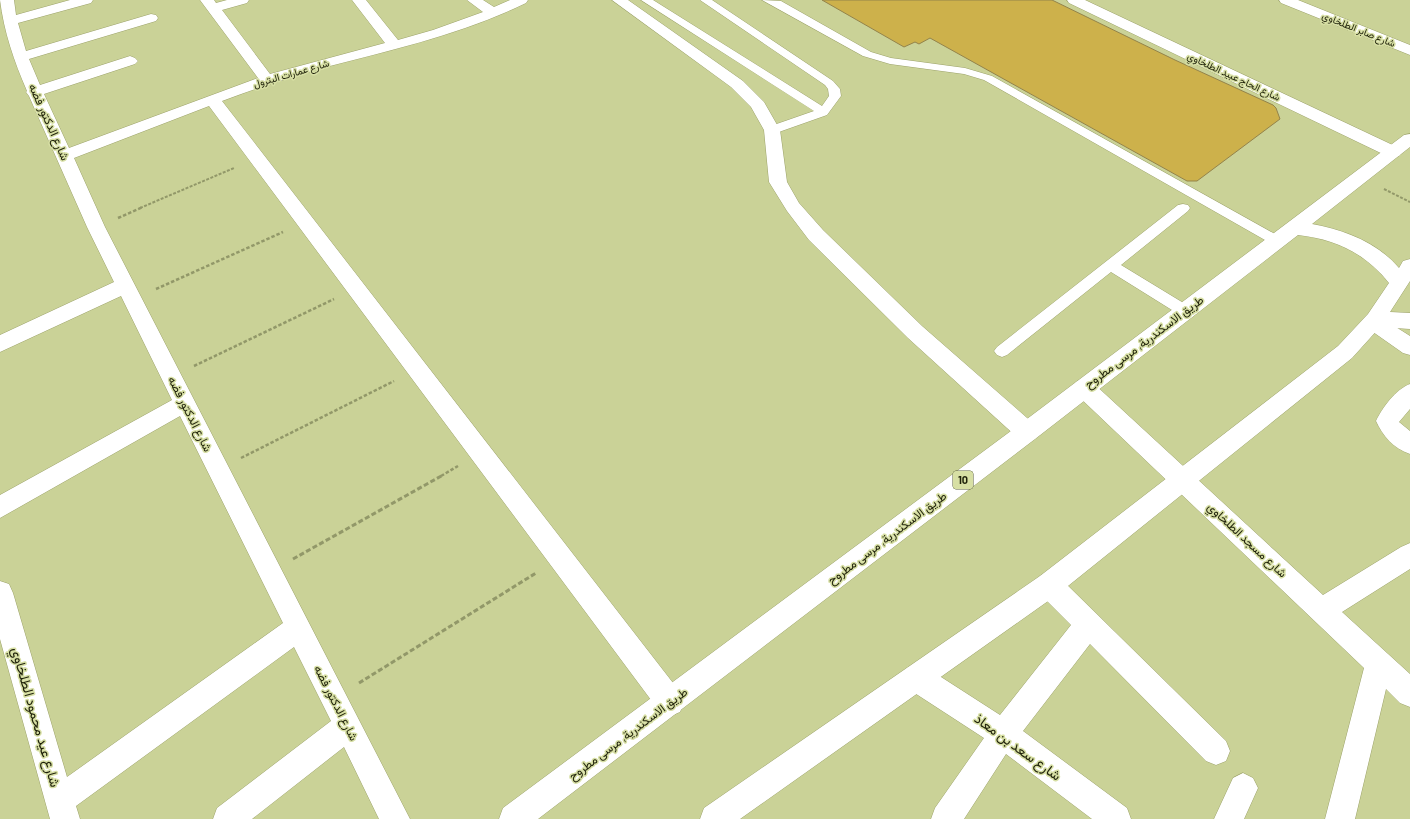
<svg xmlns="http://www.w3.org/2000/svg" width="1410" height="819" viewBox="0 0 1410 819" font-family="Barlow,Vazirmatn,sans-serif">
<rect width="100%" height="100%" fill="#cad297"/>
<path fill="#cdb14b" stroke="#93834b" d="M822,0H1052L1175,60L1273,105L1276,108L1280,119L1197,181H1187L930,38L919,44L915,42L904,47Z"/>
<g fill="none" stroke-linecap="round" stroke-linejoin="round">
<g stroke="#9ca26a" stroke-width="1">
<path id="service" d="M641,0H653L822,106L829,96L828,89L825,85L700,0H712L833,81L840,89L841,96L827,115L776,133H768L766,130L768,127L814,111Z
M762,0L781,1L871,52L891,58L965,68L992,76L1282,238L1284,241L1282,244L1277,246L1272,244L984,80L964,74L890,64L863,56Z
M1183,204L1188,205L1190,208L1188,211L1121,265L1190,307L1192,311L1190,315L1185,317L1180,315L1111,272L1007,355L1002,357L997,355L994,351L997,347L1178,205Z"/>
</g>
<g stroke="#9ca26a" stroke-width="1">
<path id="minor" d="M0,0H14L16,15L70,0H93L91,3L18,23L26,51L151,14L156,15L158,18L156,21L29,59L40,85L130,56L135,58L138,61L135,64L44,94L69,148L258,78L200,0H214L216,3L227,0H249L247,3L222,10L270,74L385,43L352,0H366L398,40L433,30L483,12L467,0H483L494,7L510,0H528L526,3C462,34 395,49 326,67C291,77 256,88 222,101L680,692L684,702L680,712L670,716L660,712L209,106L74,158L105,227L410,819H379L344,747L252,819H213L217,808L331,721L294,647L76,806L80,819H50L0,639V581L9,584L13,593L67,777L283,623L180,416L0,518V495L172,400L121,296L0,352V335L114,282L87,227L29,96L26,92L27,91C14,61 4,32 0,0Z
M612,0H628L743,81L764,102L780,130L787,182L799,203L823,230L922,326L1035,425L1038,432L1035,439L1027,441L1019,439L908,338L809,240L787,211L769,182L764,130L751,107L731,87Z
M1067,0H1085L1399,148L1402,152L1399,156L1393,157L1387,156L1069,3Z
M1279,0H1298L1410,45V55L1281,3Z
M1373,314L1380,317L1410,336V355L1403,353L1366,327L1363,322L1366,317Z
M1084,379L1092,382L1323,595L1401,547L1410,543V569L1342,612L1410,674V707L1400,703L1386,689L1355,819H1325L1364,668L1076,394L1073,388L1076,382Z
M1410,384V409L1399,422L1410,431V454C1393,448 1383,436 1376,421C1382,408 1396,389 1410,384Z
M1049,573L1058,576L1226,741L1230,751L1226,761L1216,765L1206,761L1090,644L1023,731L1127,808L1131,819H1092L1006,754L964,819H931L935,808L984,738L907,688L903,678L907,668L917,664L927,668L1000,715L1071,625L1040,594L1036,585L1040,576Z
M1243,773L1253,778L1258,788L1244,819H1214L1233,778Z"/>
</g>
<g stroke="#9ca26a" stroke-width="1">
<path id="primary" d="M1410,134V147L1312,224C1344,230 1377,242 1399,268L1403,261L1410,259V281L1390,312L1410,313V329L1380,327L1352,358L1058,594L740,819H700L704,808L1040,576L1338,346L1368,314L1389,283C1365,253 1335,239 1298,235L1035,439L538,819H499L503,808L1019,425L1404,135Z"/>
</g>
<path stroke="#929869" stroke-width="2" stroke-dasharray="3 1.5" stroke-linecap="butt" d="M1384,189L1410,202
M140,208L234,168"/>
<path stroke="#929869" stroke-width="2.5" stroke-dasharray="3.5 2" stroke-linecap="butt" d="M118,218L143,207
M156,289L283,232
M194,366L334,299
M241,458L394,381
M441,476L458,466"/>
<path stroke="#929869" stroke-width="3" stroke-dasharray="5 2.5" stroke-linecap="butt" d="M293,559L443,475
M359,683L536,573"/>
<use href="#service" fill="#fff" fill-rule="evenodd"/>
<use href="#minor" fill="#fff" fill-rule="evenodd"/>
<use href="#primary" fill="#fff" fill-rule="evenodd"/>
</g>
<g text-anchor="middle" stroke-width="3" stroke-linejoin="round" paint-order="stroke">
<g font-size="10" fill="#1f210a" stroke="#d7dfa4">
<text transform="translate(1359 29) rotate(22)" y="4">شارع صابر الطلخاوي</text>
<text transform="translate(291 73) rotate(-16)" y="4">شارع عمارات البترول</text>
<text transform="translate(1234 76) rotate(25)" y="4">شارع الحاج عبيد الطلخاوي</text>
</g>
<rect fill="#d7dfa4" stroke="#565a38" stroke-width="1" x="953" y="471" width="20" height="18" rx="3"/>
<g font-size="11" font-weight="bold" fill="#1f210a">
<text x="963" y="484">10</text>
</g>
<g font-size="12" fill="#1f210a" stroke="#d7dfa4">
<text transform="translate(49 122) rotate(66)" y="4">شارع الدكتور فضه</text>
<text transform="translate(1144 342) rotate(-37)" y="4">طريق الاسكندرية, مرسى مطروح</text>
<text transform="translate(190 414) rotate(63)" y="4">شارع الدكتور فضه</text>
<text transform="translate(887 538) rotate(-37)" y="4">طريق الاسكندرية, مرسى مطروح</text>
<text transform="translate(1247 540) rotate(43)" y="4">شارع مسجد الطلخاوي</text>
<text transform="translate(336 703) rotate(63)" y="4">شارع الدكتور فضه</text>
<text transform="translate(628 734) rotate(-37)" y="4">طريق الاسكندرية, مرسى مطروح</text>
</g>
<g font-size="14" fill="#1f210a" stroke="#d7dfa4">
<text transform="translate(36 717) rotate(74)" y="5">شارع عيد محمود الطلخاوي</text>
<text transform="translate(1018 747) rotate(36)" y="5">شارع سعد بن معاذ</text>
</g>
</g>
</svg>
